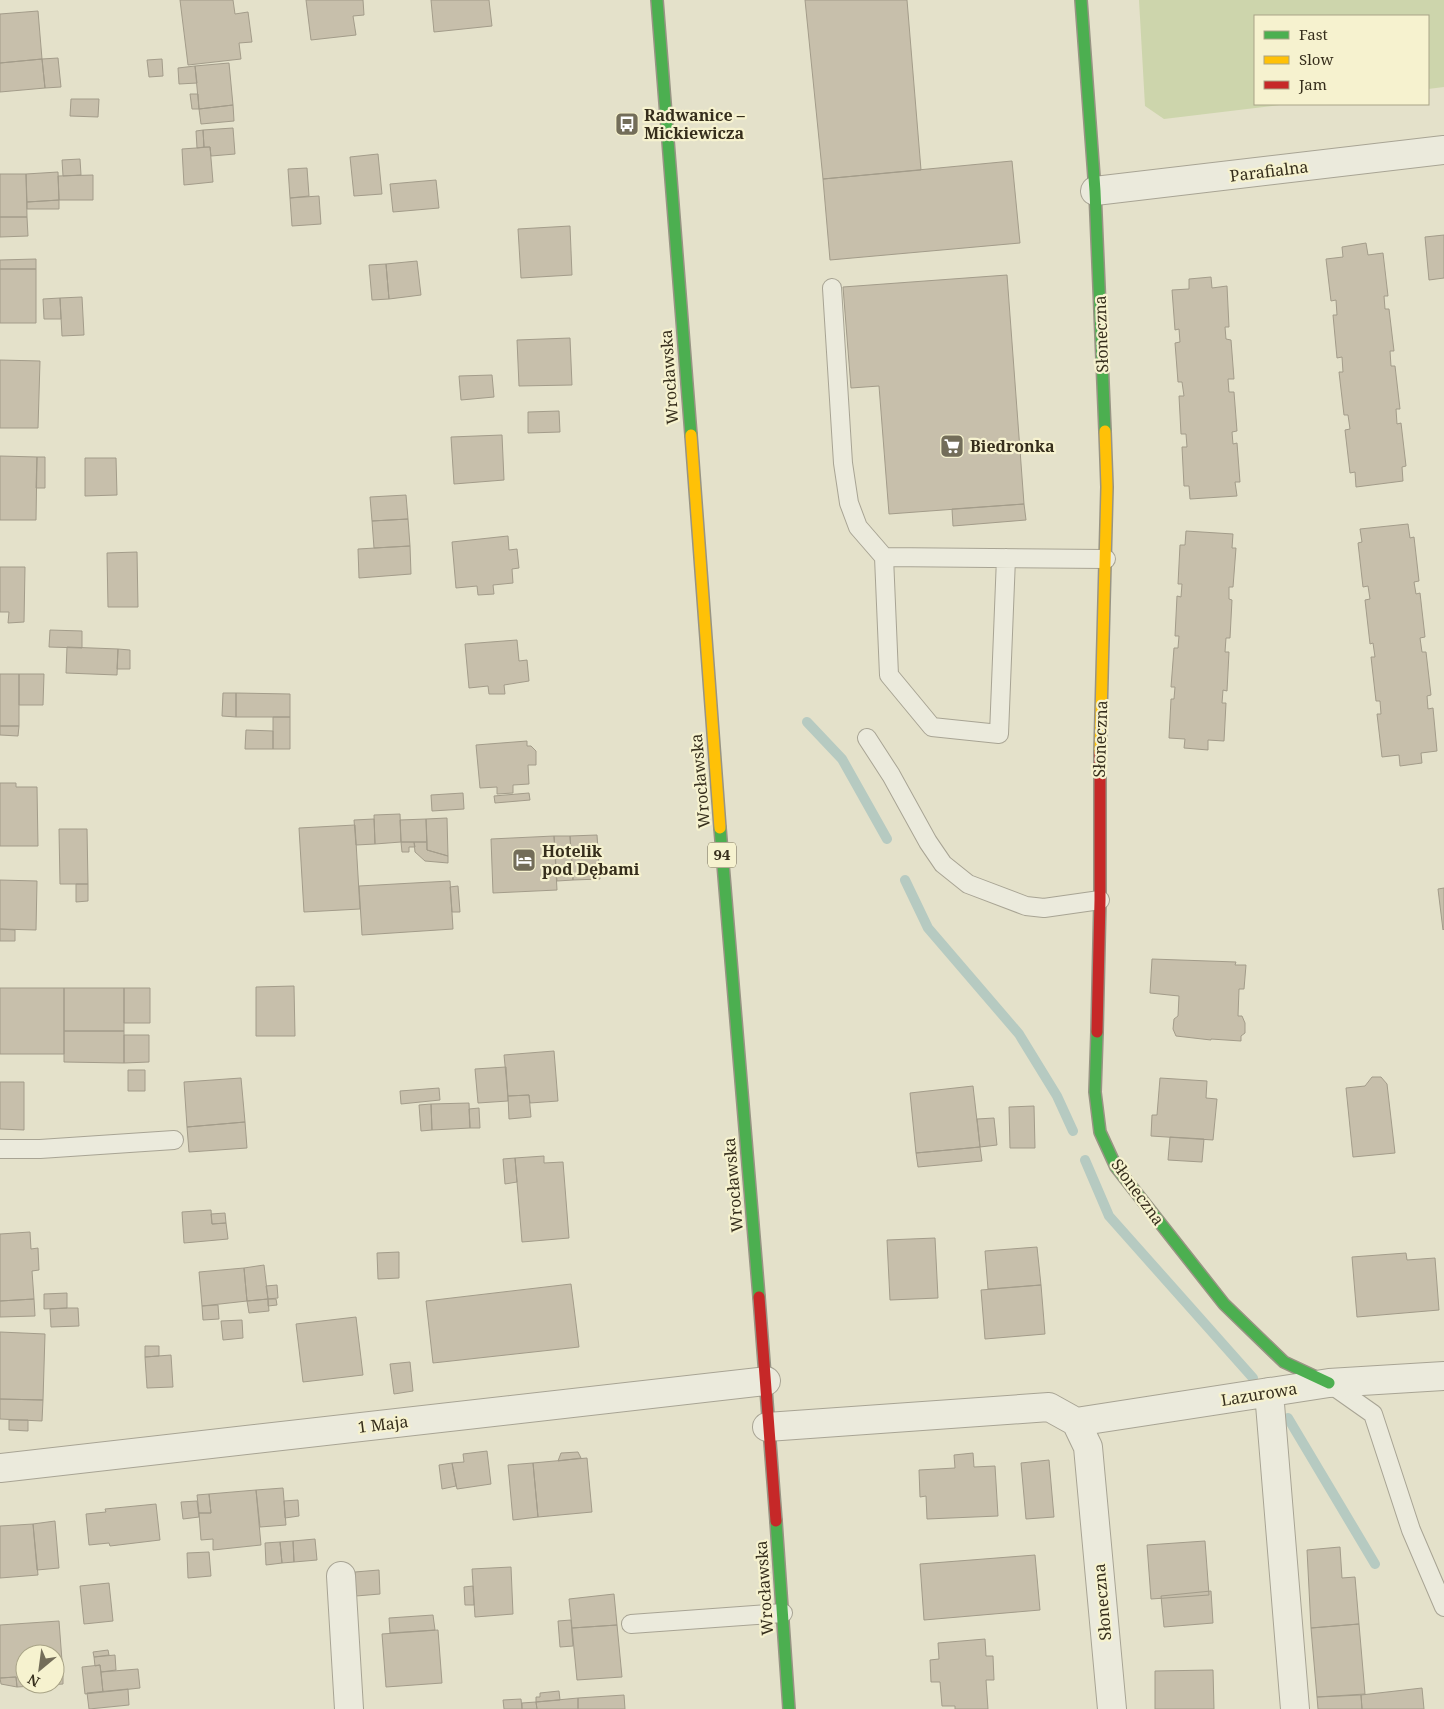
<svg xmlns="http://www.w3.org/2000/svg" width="1444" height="1709" viewBox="0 0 1444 1709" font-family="'Noto Serif',serif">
<rect width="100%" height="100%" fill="#e4e1ca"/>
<path fill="#cdd5ac" d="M1139,0H1444V87L1428,89V16H1255V104H1288L1164,119L1145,106Z"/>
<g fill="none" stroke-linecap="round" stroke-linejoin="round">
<path stroke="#b6cac1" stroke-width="10" d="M807,722L842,759L887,839
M905,880L928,928L1019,1034L1057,1096L1073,1131
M1085,1160L1109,1216L1253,1378
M1288,1418L1375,1564"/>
</g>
<path fill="#c7bfab" stroke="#a39c8a" d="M180,0H233L235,14L248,12L252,42L239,43L241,59L188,65Z
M306,0H363L364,15L353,16L356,35L311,40Z
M431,0H489L492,26L434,32Z
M805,0H907L921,170L823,179Z
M38,11L42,59L0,63V14Z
M58,58L61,87L45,88L42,59Z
M42,59L45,88L0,92V63Z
M162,59L163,76L149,77L147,60Z
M229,63L233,105L199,109L195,66Z
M195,66L197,83L179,84L178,68Z
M190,94H198L199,109H192Z
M71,99H99L98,117L70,116Z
M233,105L234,121L201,124L199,109Z
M233,128L235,154L211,156L210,147H204L203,130Z
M203,130L204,147L197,148L196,131Z
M210,147L213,182L184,185L182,149Z
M378,154L382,194L354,196L350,157Z
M80,159L81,175L63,176L62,160Z
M1012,161L1020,243L830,260L823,179Z
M307,168L309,196L290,198L288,169Z
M58,172L59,200L27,202L26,174Z
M0,174H26L27,217H0Z
M93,175V200H59L58,176Z
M436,180L439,208L393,212L390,184Z
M319,196L321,224L292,226L290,198Z
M59,200V209H27V202Z
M0,217H27L28,236L0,237Z
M570,226L572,275L521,278L518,229Z
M1444,235V278L1429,280L1425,237Z
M1366,243L1368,255L1383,253L1388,296H1384L1385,309H1389L1394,351H1390L1391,366H1395L1400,409H1396L1397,424L1401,423L1406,466L1402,467L1403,481L1356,487L1355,472L1350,473L1345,430L1350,429L1348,415H1344L1339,372H1343L1342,357L1337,358L1333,315H1337L1336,300L1331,301L1326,259L1343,257L1342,247Z
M36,259V269H0V260Z
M417,261L421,295L389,299L386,264Z
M386,264L389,299L372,300L369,265Z
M0,269H36V323H0Z
M1007,275L1024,504L889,514L879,386L851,388L843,287Z
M1211,277L1212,288L1227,286L1229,327H1225L1226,339L1231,340L1234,379H1228L1229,392H1234L1237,431L1232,432L1233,444L1237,443L1240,482H1235L1237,496L1190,499L1189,486H1184L1182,447H1187L1186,434H1181L1179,396H1184L1182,382H1178L1175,343L1180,342L1179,329L1175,330L1172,290L1189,289V279Z
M82,297L84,335L62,336L60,298Z
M60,298L61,319H44L43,299Z
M570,338L572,385L519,386L517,340Z
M0,360L40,361L38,428H0Z
M492,375L494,397L461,400L459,376Z
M559,411L560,432L528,433V412Z
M502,435L504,480L454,484L451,437Z
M0,456L37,457L36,520H0Z
M37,457H45V488H36Z
M85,458H116L117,495L85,496Z
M406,495L408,519L372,521L370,497Z
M1024,504L1026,520L953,526L952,509Z
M408,519L410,546L374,548L372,521Z
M1408,524L1410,538L1414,537L1419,581L1414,582L1416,594L1420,593L1425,637L1420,638L1422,652H1426L1431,695L1427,696L1428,709L1433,708L1437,751L1421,753L1422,763L1400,766L1399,755L1382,757L1377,714H1381L1380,701H1376L1371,657H1375L1373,643L1370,644L1365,600L1370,599L1368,586L1363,587L1358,543L1362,542L1360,529Z
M1186,531L1233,534L1232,548H1236L1233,587H1229V599L1232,600L1230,638H1226L1225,652H1229L1227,691L1223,690L1222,703H1226L1224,741L1208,740V750L1184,748L1185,739L1169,738L1171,699H1174L1175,687H1171L1174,648H1178L1179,636H1175L1177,596L1181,597L1182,584H1178L1180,545H1185Z
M508,536L509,550L517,549L519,568L512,569L513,583L493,585L494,594L478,595L477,586L456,588L452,542Z
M410,546L411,574L359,578L358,549Z
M137,552L138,607H108L107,553Z
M0,567H25L24,622L8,623L9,612H0Z
M50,630L82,631V648L49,647Z
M517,640L519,661L527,660L529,681L504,685L505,694H489L488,686L469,688L465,644Z
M67,647L118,649L117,675L66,673Z
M118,649L130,650V669H117Z
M0,674H19V726H0Z
M19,674H44L43,705H19Z
M223,693H236V717L222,716Z
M236,693L290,694V717H236Z
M273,717H290V749H273Z
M0,726H19L18,736L0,735Z
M246,730L273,731V749H245Z
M527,741V746H531L536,751V765H528L529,784L513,785V793L497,794V787L480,788L476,745Z
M0,783H16V787H37L38,846H0Z
M463,793L464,809L432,811L431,795Z
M529,793L530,800L495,803L494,796Z
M400,814L401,842L375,844L374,815Z
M447,818L448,856L427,850L426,819Z
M374,819L375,844L356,845L354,820Z
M426,819L427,842H401L400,820Z
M355,825L360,909L304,912L299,828Z
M59,829H87L88,884H60Z
M597,835L600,879L573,880L570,836Z
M554,836H570L573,880L557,881Z
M554,836L557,890L493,893L491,839Z
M401,842H414L415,847H409V852H402Z
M414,842H427V850L448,856V863L425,861L415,852Z
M0,880L37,881L36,930L0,929Z
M450,881L453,929L362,935L359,886Z
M76,884H88V901L76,902Z
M458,886L460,912H452L450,887Z
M1444,888V929L1443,930L1438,889Z
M0,929L15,930V941H0Z
M1152,959L1236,962L1235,965H1246L1244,989H1239L1238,1016H1242L1245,1023V1033L1241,1036V1041L1211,1039V1040L1176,1036L1173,1029L1174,1019L1178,1016L1179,996L1150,993Z
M294,986L295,1036H256V987Z
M0,988H64V1054H0Z
M64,988H124V1031H64Z
M124,988H150V1023H124Z
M64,1031H124V1063L64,1062Z
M124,1035H149V1062L124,1063Z
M554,1051L558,1101L530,1103L529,1095L508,1096L504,1055Z
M506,1067L508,1101L478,1103L475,1069Z
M128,1070H145V1091H128Z
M1372,1077H1381L1387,1084L1395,1153L1353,1157L1346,1088L1365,1086Z
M241,1078L245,1122L187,1127L184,1082Z
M1160,1078L1207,1081L1206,1098L1217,1099L1213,1140L1151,1136L1152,1115H1157Z
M0,1082H24V1130L0,1129Z
M973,1086L980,1147L916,1153L910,1093Z
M439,1088L440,1100L401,1104L400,1091Z
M529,1095L531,1117L509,1119L508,1096Z
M469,1103L470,1128L432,1130L431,1104Z
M431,1104L432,1130L421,1131L419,1105Z
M1034,1106L1035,1148H1010L1009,1107Z
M479,1108L480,1128H470L469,1109Z
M994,1118L997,1145L980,1147L977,1119Z
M245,1122L247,1148L189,1152L187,1127Z
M1170,1137L1204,1139L1202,1162L1168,1160Z
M980,1147L982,1161L918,1167L916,1153Z
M544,1156V1163L563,1162L569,1238L522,1242L515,1158Z
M515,1158L517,1182L505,1184L503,1159Z
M211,1210L212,1224L226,1223L228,1239L184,1243L182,1212Z
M225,1213L226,1223L212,1224L211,1214Z
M30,1232L31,1249L38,1248L39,1270L32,1271L34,1299L0,1301V1234Z
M935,1238L938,1298L890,1300L887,1240Z
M1037,1247L1041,1285L988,1289L985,1251Z
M399,1252V1278L378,1279L377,1253Z
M1406,1253L1407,1260L1435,1258L1439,1310L1357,1317L1352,1257Z
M264,1265L268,1299L247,1301L244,1268Z
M244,1268L247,1301L202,1306L199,1272Z
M571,1284L579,1347L433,1363L426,1301Z
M277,1285L278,1298L268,1299L266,1286Z
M1041,1285L1045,1334L985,1339L981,1290Z
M67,1293V1308L44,1309V1294Z
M34,1299L35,1316L0,1317V1301Z
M268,1299H276L277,1305L268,1306Z
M268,1299L269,1311L249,1313L247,1301Z
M218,1305L219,1319L203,1320L202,1306Z
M67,1308H78L79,1326L51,1327L50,1309Z
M356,1317L363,1375L303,1382L296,1324Z
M242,1320L243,1338L223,1340L221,1321Z
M0,1332L45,1334L43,1400L0,1399Z
M145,1346H159V1356L145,1357Z
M171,1355L173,1387L147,1388L145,1357Z
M410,1362L413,1391L394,1394L390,1364Z
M0,1399L43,1400L42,1421L0,1419Z
M9,1420H28V1431L9,1430Z
M487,1451L491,1484L457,1489L452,1463L464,1462L463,1454Z
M578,1452L581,1458L558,1461L561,1453Z
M973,1453L974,1467L995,1466L998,1516L927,1519L926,1496L920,1497L919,1470L955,1468L954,1455Z
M587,1458L592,1512L538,1517L533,1463Z
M1049,1460L1054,1517L1026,1519L1021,1463Z
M452,1463L456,1486L442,1489L439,1465Z
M533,1463L538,1517L513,1520L508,1465Z
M283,1488L286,1525L260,1527L256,1490Z
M256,1490L261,1545L213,1550V1539L201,1540L199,1513H211L209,1494Z
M209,1494L211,1513H199L197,1495Z
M298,1500L299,1516L285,1518L284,1501Z
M197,1501L199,1517L183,1519L181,1502Z
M156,1504L160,1540L110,1546L109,1543L89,1545L86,1514L106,1512L105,1509Z
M55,1521L59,1568L37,1570L33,1524Z
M33,1524L38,1575L0,1578V1526Z
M315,1539L317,1560L294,1562L293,1541Z
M293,1541L294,1562L282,1563L280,1542Z
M1205,1541L1209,1595L1151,1599L1147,1545Z
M280,1542L282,1563L266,1565L265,1543Z
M1340,1547L1342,1578L1355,1577L1359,1624L1311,1628L1307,1550Z
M209,1552L211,1576L188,1578L187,1553Z
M1035,1555L1040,1610L924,1620L920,1564Z
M511,1567L513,1614L475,1617L472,1569Z
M379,1570L380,1594L356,1596L355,1572Z
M109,1583L113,1621L84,1624L80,1586Z
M473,1586L474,1605H465L464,1587Z
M1211,1591L1213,1623L1164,1627L1161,1596Z
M614,1594L617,1625L572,1628L569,1599Z
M433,1615L435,1630L390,1633L389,1618Z
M571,1620L573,1646L560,1647L558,1621Z
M59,1621L63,1674H55V1654H25V1684L48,1685L17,1687L16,1677L0,1678V1625Z
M1359,1624L1365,1694L1317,1697L1311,1628Z
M617,1625L622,1677L577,1680L572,1628Z
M438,1630L442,1683L386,1687L382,1634Z
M985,1639L986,1656H993L994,1680H986L988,1709H955V1706H942L940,1682H931L930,1660L939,1659L938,1643Z
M108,1650L109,1655L94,1657L93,1652Z
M115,1655L116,1670L101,1672L100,1665L95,1666L94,1657Z
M100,1665L103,1692L85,1694L82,1667Z
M138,1669L140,1688L103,1692L101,1672Z
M1213,1670L1214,1709H1155V1671Z
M55,1674H63V1684L48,1685L55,1684Z
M16,1677L17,1687L1,1684L0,1678Z
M1422,1688L1424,1709H1362L1361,1695Z
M128,1689L129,1705L89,1709L87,1693Z
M559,1691L560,1700L536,1702V1697H540V1693Z
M624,1695L625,1709H578V1698Z
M1361,1695L1362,1709H1318L1317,1697Z
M578,1698V1709H537L536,1702Z
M521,1699L522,1709H504L503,1700Z
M536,1702L537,1709H522V1703Z"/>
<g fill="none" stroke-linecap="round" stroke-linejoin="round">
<g stroke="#a8a494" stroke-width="20">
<path id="lane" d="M832,288L843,463L849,503L858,527L884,557
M1006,558L999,734L932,727L889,675L884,557L1106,559
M867,738L891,775L928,842L943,864L968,884L1026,906L1044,908L1100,900
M0,1149H40L174,1140
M1329,1383L1373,1414L1411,1530L1444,1607
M631,1624L783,1613"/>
</g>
<g stroke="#a8a494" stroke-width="30">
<path id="street" d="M1095,191L1444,150
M1269,1392L1295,1709
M1076,1422L1329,1383L1444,1376
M767,1427L1049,1407L1076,1422L1088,1447L1112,1709
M0,1468L766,1381
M341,1576L349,1709"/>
</g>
<g stroke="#989484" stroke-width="14">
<path id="fast" d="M657,0L691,435
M1081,0L1095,191L1105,431
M720,828L759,1297
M1097,1032L1095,1092L1100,1132L1116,1167L1224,1304L1284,1362L1329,1383
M776,1521L789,1709"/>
</g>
<g stroke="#989484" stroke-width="14">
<path id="slow" d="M691,435L720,828
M1100,753L1107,487L1105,431"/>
</g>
<g stroke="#989484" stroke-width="14">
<path id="jam" d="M1097,1032L1100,900V753
M759,1297L776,1521"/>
</g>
<use href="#lane" stroke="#ebeadc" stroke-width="18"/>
<use href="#street" stroke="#ebeadc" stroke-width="28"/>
<use href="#fast" stroke="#4caf50" stroke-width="11"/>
<use href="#slow" stroke="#ffc107" stroke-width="11"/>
<use href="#jam" stroke="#c62828" stroke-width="11"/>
</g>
<defs>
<g id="bus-square" transform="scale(1.25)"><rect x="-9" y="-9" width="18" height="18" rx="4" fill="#736d59" stroke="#f6f2cf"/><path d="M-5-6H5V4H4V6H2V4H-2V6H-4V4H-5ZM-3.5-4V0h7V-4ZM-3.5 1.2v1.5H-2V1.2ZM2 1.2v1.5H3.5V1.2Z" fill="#fff"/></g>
<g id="supermarket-square" transform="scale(1.25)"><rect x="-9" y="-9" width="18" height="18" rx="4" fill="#736d59" stroke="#f6f2cf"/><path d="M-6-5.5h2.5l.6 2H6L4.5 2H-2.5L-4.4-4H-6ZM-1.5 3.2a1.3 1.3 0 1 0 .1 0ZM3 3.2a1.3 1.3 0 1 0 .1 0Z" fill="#fff"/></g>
<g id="hotel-square" transform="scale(1.25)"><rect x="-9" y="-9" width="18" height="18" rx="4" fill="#736d59" stroke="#f6f2cf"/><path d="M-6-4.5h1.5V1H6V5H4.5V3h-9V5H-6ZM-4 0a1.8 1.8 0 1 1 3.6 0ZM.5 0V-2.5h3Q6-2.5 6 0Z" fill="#fff"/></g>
</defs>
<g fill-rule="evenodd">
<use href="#bus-square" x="627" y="124"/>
<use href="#supermarket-square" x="952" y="446"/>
<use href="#hotel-square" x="524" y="860"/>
</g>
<g text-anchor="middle" stroke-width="4.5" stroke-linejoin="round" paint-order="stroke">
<rect fill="#f6f2cf" stroke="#706952" stroke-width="1" x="708" y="842.5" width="28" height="25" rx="4"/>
<g font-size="15" font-weight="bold" fill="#362e1c">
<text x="722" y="860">94</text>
</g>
<g font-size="16" font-weight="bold" fill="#362e1c" stroke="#f6f2cf" text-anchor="start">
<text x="644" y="121">Radwanice –<tspan x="644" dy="18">Mickiewicza</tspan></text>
<text x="970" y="452">Biedronka</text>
<text x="542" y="857">Hotelik<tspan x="542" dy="18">pod Dębami</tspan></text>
</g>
<g font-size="16" fill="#362e1c" stroke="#f6f2cf">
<text transform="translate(1269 171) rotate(-7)" y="6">Parafialna</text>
<text transform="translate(1101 334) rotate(-92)" y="6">Słoneczna</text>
<text transform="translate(669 377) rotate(-94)" y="6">Wrocławska</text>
<text transform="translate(1100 739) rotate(-88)" y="6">Słoneczna</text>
<text transform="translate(700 781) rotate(-95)" y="6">Wrocławska</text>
<text transform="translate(733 1185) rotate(-95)" y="6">Wrocławska</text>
<text transform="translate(1138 1192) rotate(54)" y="6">Słoneczna</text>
<text transform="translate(1259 1394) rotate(-9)" y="6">Lazurowa</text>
<text transform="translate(383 1424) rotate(-7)" y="6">1 Maja</text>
<text transform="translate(764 1588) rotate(-94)" y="6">Wrocławska</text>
<text transform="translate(1102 1602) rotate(-95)" y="6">Słoneczna</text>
</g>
</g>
<rect x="1254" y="15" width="175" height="90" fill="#f6f2cf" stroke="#a9a487"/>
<rect x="1264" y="31" width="25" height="8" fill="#4caf50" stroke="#a9a487"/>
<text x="1299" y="40" font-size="15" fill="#362e1c">Fast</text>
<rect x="1264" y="56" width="25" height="8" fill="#ffc107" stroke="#a9a487"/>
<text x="1299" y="65" font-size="15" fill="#362e1c">Slow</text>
<rect x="1264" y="81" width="25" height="8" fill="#c62828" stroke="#a9a487"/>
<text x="1299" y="90" font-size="15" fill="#362e1c">Jam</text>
<g transform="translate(40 1669) rotate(209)"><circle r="24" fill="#f6f2cf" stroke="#a9a487"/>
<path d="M0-4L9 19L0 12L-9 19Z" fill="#736d59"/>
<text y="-8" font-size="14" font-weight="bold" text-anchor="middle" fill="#362e1c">N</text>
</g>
</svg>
